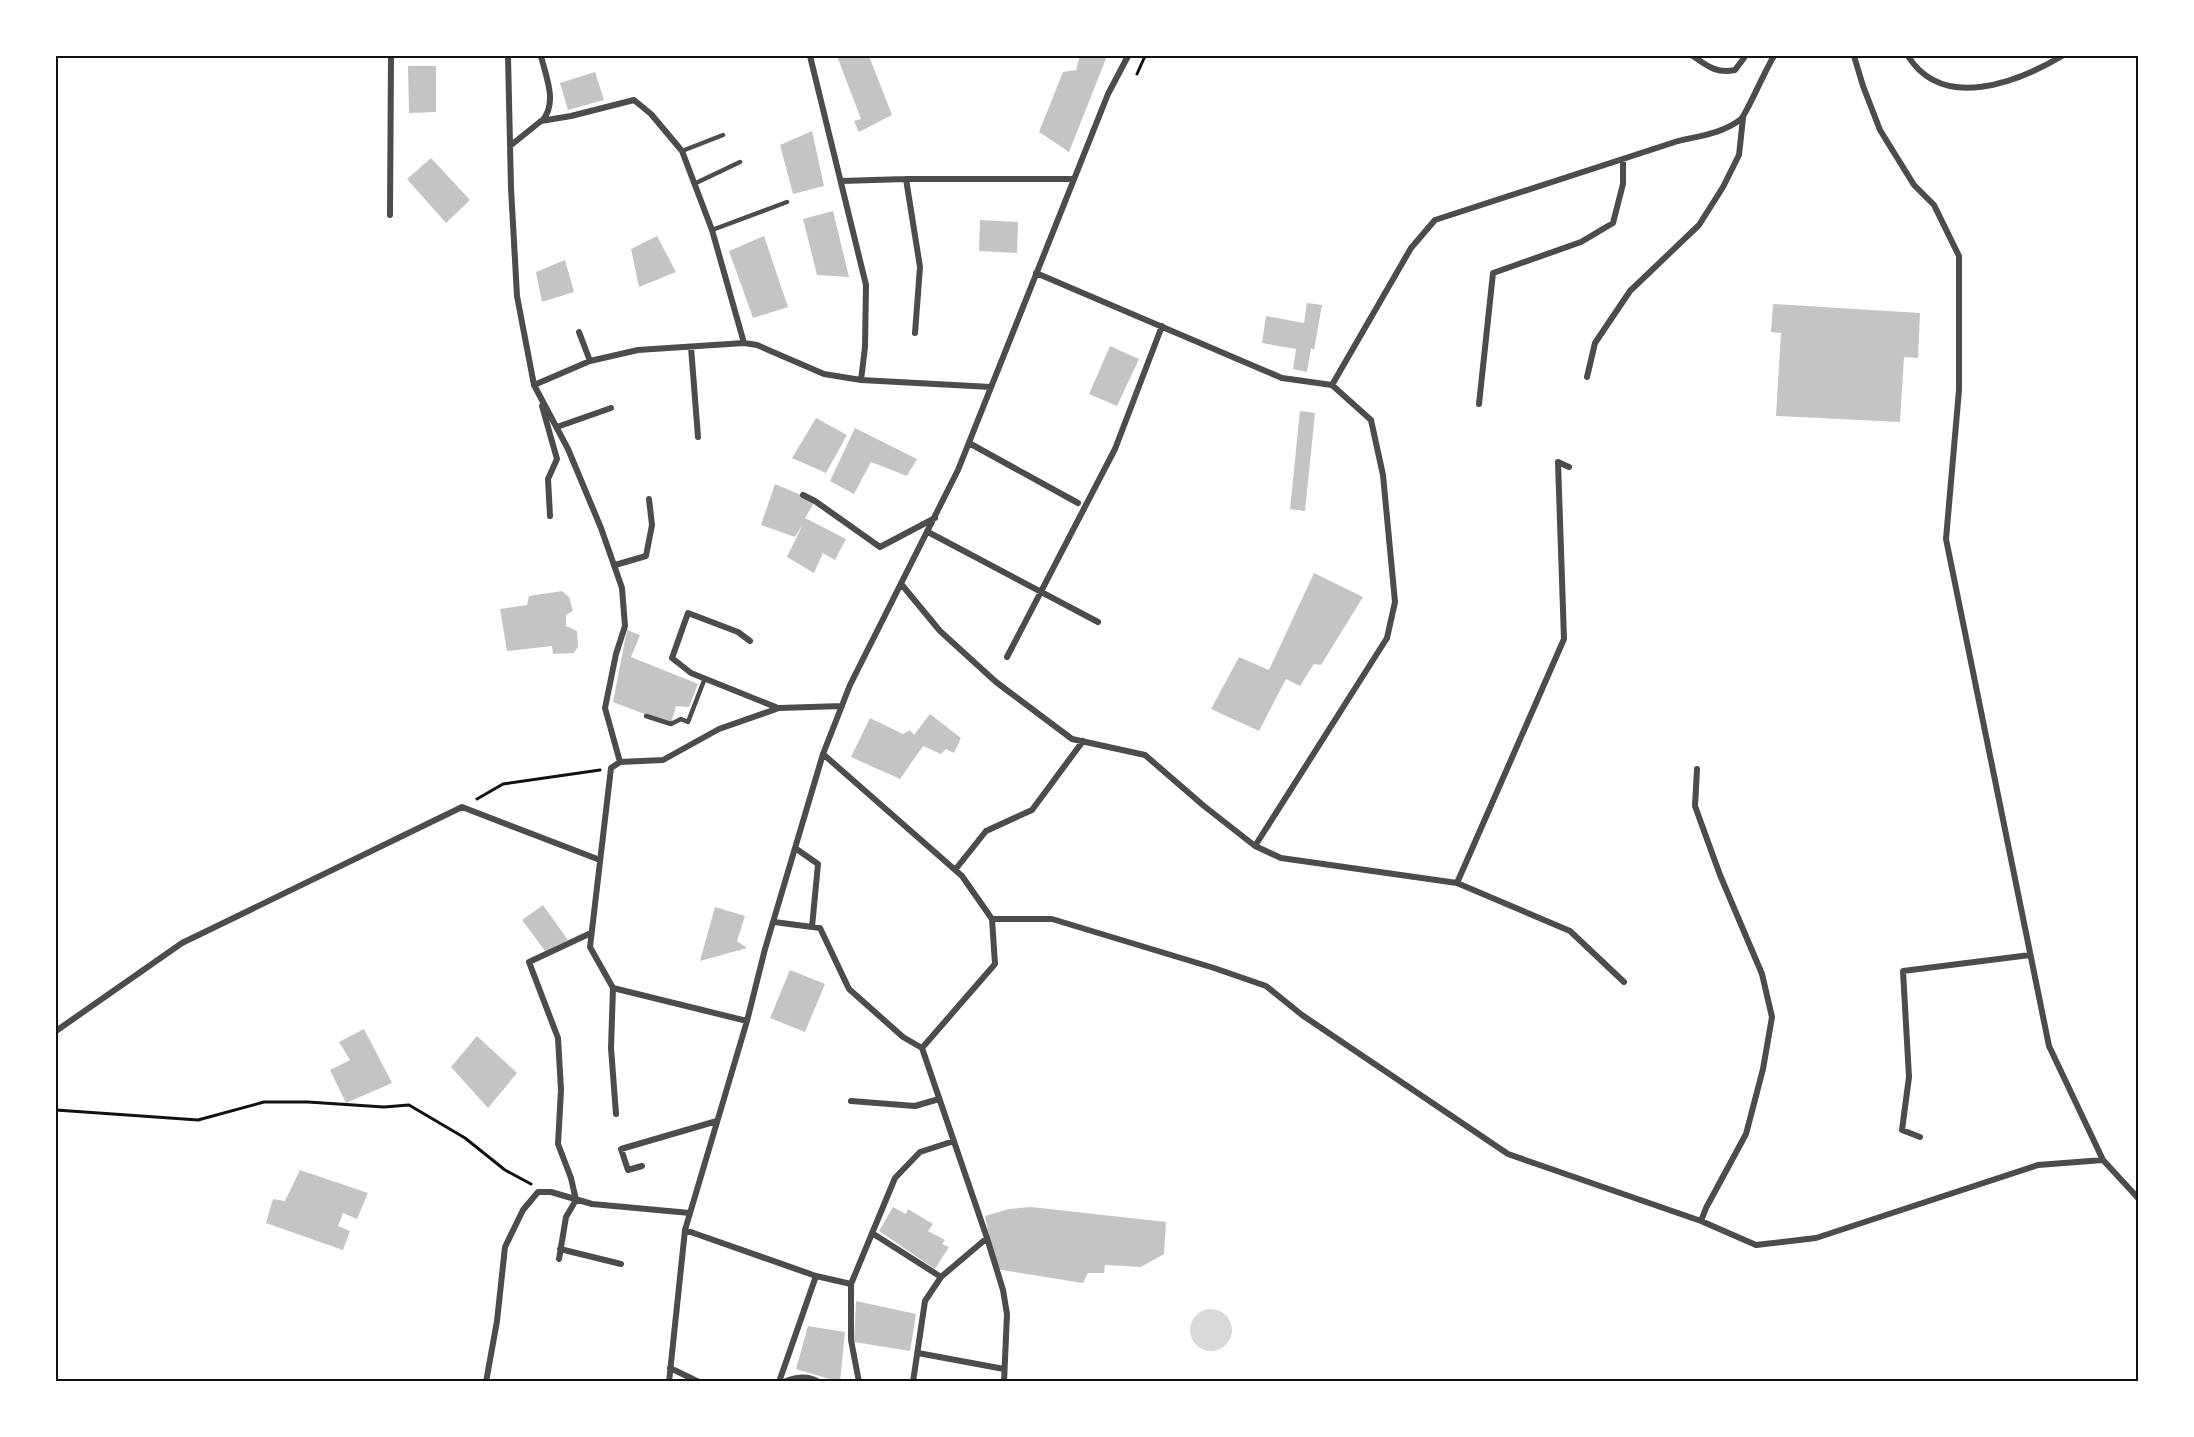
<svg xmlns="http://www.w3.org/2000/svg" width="2194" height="1437" viewBox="0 0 2194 1437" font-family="'Crimson Pro',serif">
<rect width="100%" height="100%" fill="#fff"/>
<path fill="#d9d9d9" d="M1190 1330a21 21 0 1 1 42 0a21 21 0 1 1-42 0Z"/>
<path fill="#c4c4c4" d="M837,56H869L892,115L859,132L854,121L861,119Z
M1080,56H1107L1069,152L1039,132L1063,72L1076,70Z
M408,66H436V112L409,113Z
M595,72L604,100L568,110L560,83Z
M812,131L824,186L793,194L780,145Z
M431,158L470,200L446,223L407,179Z
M833,211L849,277L817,275L803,219Z
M980,220L1018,222L1017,253L979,251Z
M657,236L676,272L639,287L631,249Z
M764,236L788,307L753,318L729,251Z
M565,260L574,292L542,302L536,272Z
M1307,303L1322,305L1314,350L1311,348L1307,372L1293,369L1296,349L1262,343L1266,316L1304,323Z
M1773,304L1920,313L1918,358L1904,357L1900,422L1776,416L1781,333L1771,332Z
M1110,346L1139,359L1117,406L1089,394Z
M1300,411L1315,413L1305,511L1290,509Z
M816,418L847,435L826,473L792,458Z
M855,428L917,459L907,476L871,462L854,494L830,481Z
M775,484L815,501L805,518L846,539L835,560L823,553L814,573L787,557L803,524L795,537L761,525Z
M1314,573L1363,597L1321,665L1314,664L1300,686L1286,679L1259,731L1211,709L1239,657L1269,670Z
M562,591L569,597L573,611L566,615V626L577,631L578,647L574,653L553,654L552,646L507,651L500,609L527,605L529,596Z
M627,630L640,635L631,657L698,684L689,707L676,706L671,724L613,702Z
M930,714L961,738L954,753L946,749L941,754L923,746L900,779L851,757L870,718L903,734L910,730L914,735Z
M543,905L568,940L545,951L522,920Z
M715,907L745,916L737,941L747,948L700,961Z
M790,970L825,984L805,1032L770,1018Z
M364,1029L392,1083L346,1103L330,1070L350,1060L339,1042Z
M477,1036L517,1073L488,1108L451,1067Z
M300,1170L368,1193L357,1219L343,1213L338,1226L350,1231L343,1250L266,1223L273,1199L285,1201Z
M893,1207L906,1214L908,1209L933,1224L928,1231L945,1240L942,1244L949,1247L935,1269L879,1231Z
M1031,1207L1166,1222L1164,1254L1141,1267L1105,1265L1104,1273H1088L1083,1283L996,1269L985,1216L1009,1209Z
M856,1301L916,1314L910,1351L854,1342Z
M808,1326L845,1332L840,1382L796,1369Z"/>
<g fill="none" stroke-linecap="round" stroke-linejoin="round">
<path stroke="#111" stroke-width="3" d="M1137,74L1145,56
M477,799L503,784L600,770
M56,1110L198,1120L264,1102H308L384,1107L409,1105L465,1138L505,1170L531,1184"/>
<path stroke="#4c4c4c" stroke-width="4.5" d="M682,151L723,135
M696,183L740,162
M712,230L787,202
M646,716L671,724L681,719L688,722L705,678"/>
<path stroke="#4c4c4c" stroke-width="6" d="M508,56L511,188L517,296L534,385L568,449L601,528L622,588L625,626L616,654L605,708L620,762
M541,56C546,77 558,103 542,121
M810,56L866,285L865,347L861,380
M1693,56C1707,66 1717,74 1735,70L1744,58V56
M1854,56L1863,86L1880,130L1914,185L1934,205L1959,256V390L1946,539L2049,1046L2103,1160L2138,1198
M1908,56C1943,112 2018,82 2062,56
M510,146L541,121L571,116L634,100L651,114L682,151L712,230L744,343
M906,179L920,267L915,333
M841,181L906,179H1073
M390,215L391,56
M1036,273L1282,378L1332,385L1411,248L1435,220L1678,141C1699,136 1724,133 1741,119C1746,115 1767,66 1774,56
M579,332L590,361
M691,347L698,437
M1587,377L1595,343L1630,291L1699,225L1723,187L1739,155L1743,118
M534,385L590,361L638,350L744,343L757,345L824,374L861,380L991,387
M1479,404L1493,273L1581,242L1613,223L1623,184V159
M542,406L557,459L548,479L550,516
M557,427L611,408
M969,443L1078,503
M803,495L815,501L880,547L935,518
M928,532L1098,622
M615,565L646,556L652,525L649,499
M902,585L940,631L996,682L1072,739L1145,755L1204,806L1255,846L1281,858L1457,883L1570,931L1624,982
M750,641L738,632L688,613L672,658L691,673L778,708
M1007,657L1115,449L1162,326
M823,754L962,876L992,919L995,964L922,1048
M1697,769L1695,806L1720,875L1762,974L1772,1017L1763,1069L1746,1134L1706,1208L1701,1221
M1255,846L1387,638L1395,602L1383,475L1371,420L1332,385
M795,848L818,864L812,927
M955,870L986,831L1032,810L1083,741
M1457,883L1564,639L1558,462L1569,467
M992,919H1052L1214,968L1266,986L1302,1015L1508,1154L1701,1221L1756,1245L1816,1238L2038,1165L2103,1160
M774,922L820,928L849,989L903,1037L922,1048L987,1238L1003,1290L1007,1314L1004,1382
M613,988L747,1021
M56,1031L182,943L462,807L600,860
M851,1101L915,1106L939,1099
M616,1114L611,1048L613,988L590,947L611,768L620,762L663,760L719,729L779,708L842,706
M1920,1137L1902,1130L1909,1077L1903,971L2030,955
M642,1166L628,1170L621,1149L717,1121
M685,1230L816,1276L851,1284
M872,1233L941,1277
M560,1249L621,1264
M559,1259L566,1217L576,1200L571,1178L558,1144L561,1090L558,1038L529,962L591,933
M918,1353L1004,1369
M670,1368L699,1382
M486,1382L497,1321L505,1247L523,1210L538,1192H551L592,1204L690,1213
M669,1382L685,1230L747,1021L765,949L823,754L850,685L958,470L1108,94L1128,56
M779,1382L816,1276
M784,1382C796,1377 807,1375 819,1382
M859,1382L851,1340V1284L895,1178L920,1152L954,1141
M913,1382L925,1301L941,1277L987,1238"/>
</g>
<rect width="2194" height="1437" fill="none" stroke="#ffffff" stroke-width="114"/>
<rect x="57" y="57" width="2080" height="1323" fill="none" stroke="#111" stroke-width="2"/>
</svg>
